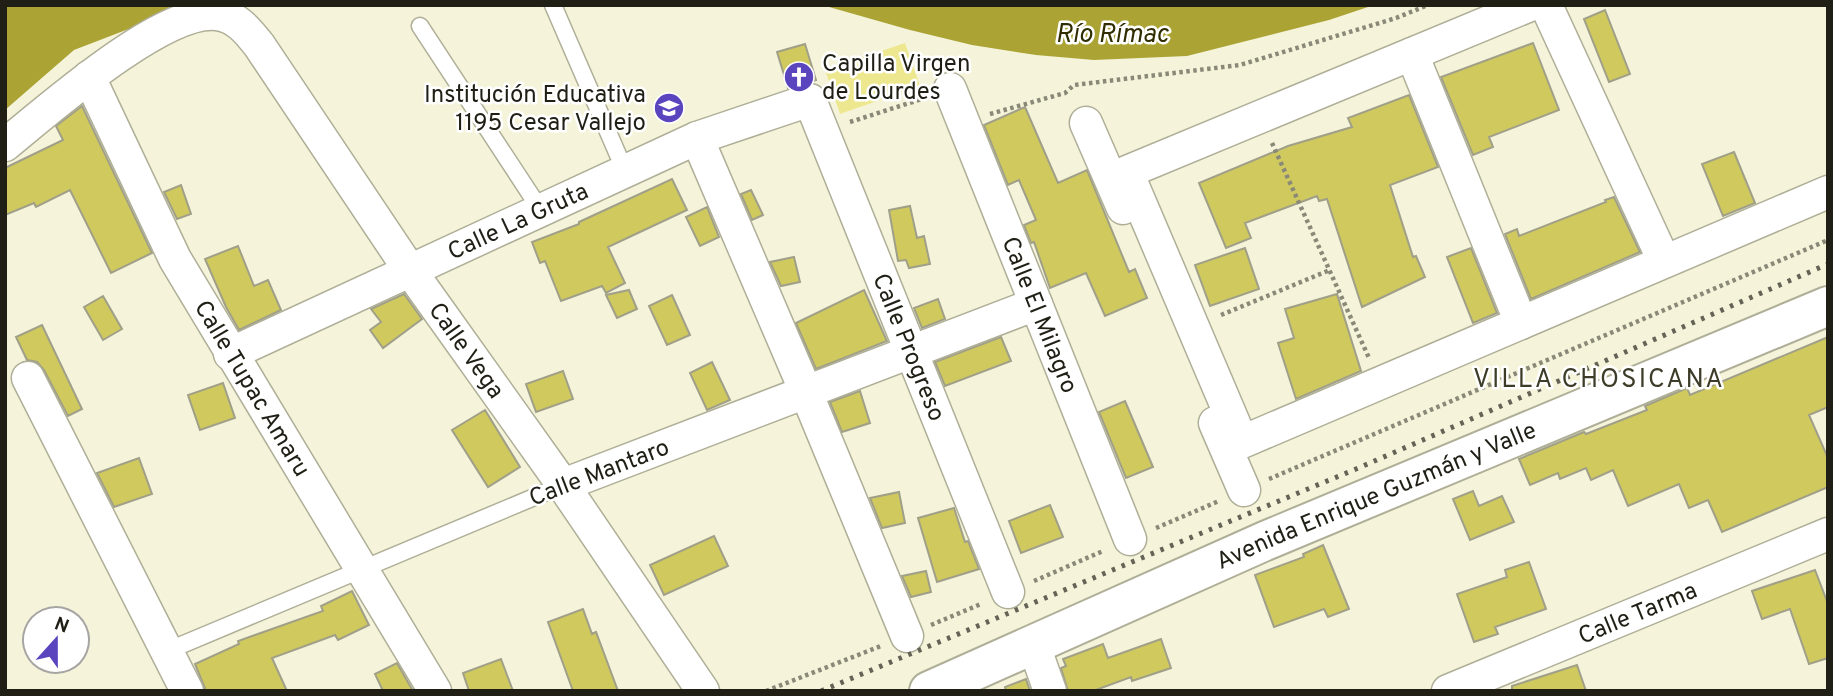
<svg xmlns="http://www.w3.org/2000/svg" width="1833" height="696" viewBox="0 0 1833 696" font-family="Overpass,sans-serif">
<rect width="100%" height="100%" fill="#f5f4db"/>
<path fill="#ede88f" d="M905,43L920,86L840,114L825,70Z"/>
<path fill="#aba435" d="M5,5H191L74,50L5,110Z
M822,5H1374L1329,20L1187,56L1094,60L1036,55L972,45L910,30Z"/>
<path fill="#d0c95e" stroke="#a09f88" stroke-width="2" d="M1605,10L1630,74L1609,82L1584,19Z
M1533,43L1559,110L1489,137L1493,147L1473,155L1441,77Z
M805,44L816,80L788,88L777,52Z
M1409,95L1438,167L1390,185L1413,257L1416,256L1425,277L1362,307L1327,199L1319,201L1317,196L1245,223L1251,238L1226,248L1199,183L1288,146L1352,127L1348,118Z
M82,106L152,253L111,273L70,190L36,207L34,203L5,215V168L63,140L56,126Z
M1025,107L1058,183L1087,170L1129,272L1135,269L1147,298L1105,316L1086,273L1050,288L1034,242L1031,243L1024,225L1036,220L1019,180L1008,185L984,125Z
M1734,152L1755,203L1723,216L1702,164Z
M672,179L687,210L608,247L625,283L606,293L602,286L561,301L545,261L540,263L532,242L579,224V222Z
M181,185L191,214L177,219L164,192Z
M751,190L763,215L752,220L741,194Z
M1614,197L1640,252L1531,299L1505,234L1517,229L1519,236L1606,202L1605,200Z
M910,206L917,238L924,236L930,264L909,268L906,260L898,261L889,210Z
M707,207L719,237L700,246L686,217Z
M238,246L254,286L268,280L281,310L239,330L226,307L205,259Z
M1245,248L1259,289L1210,306L1195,265Z
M1471,248L1497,313L1473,323L1447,257Z
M794,257L800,282L781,286L770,262Z
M629,290L637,309L617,318L606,295Z
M864,290L887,341L816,369L796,323Z
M404,294L422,319L383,348L370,330L381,322L371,309Z
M1337,294L1361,371L1296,399L1278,343L1294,338L1285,309Z
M672,295L690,335L667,345L649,306Z
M103,296L122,329L103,340L84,307Z
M938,299L945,319L922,328L914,308Z
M42,325L82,409L68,416L44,370L37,362L27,360L16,337Z
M1001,337L1011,361L945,386L935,362Z
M1828,337V407L1809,415L1828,458V487L1722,532L1708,500L1689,508L1679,484L1628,506L1613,470L1591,480L1586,468L1560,479L1558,473L1530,485L1519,459L1584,432L1586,434L1647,410L1645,406L1687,388L1690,395Z
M712,362L730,400L707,410L690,373Z
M563,371L573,399L536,412L526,384Z
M223,383L235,418L200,430L188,395Z
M860,391L870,423L842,432L830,402Z
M1125,401L1153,467L1126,478L1099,412Z
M485,410L520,467L488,487L452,430Z
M139,458L152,494L114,507L97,473Z
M1473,491L1479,506L1502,496L1514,522L1470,540L1453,499Z
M899,492L905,523L882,528L870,498Z
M1050,505L1063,537L1021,553L1009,521Z
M954,508L965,542L968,541L979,569L937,582L918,518Z
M714,536L728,566L664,595L650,565Z
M1323,545L1349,609L1328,617L1324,609L1274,627L1255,575L1304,557L1303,554Z
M1529,562L1546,609L1495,627L1498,634L1474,642L1457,594L1507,577L1505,570Z
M1815,570L1828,604V658L1809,664L1790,609L1762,619L1752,591Z
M926,571L931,592L911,597L902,576Z
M352,591L369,625L338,640L335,635L272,658L287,691H206L195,664L239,644L238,641L323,611L321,606Z
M583,609L592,634L596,632L618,691H573L548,622Z
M1161,639L1171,668L1132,681L1131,677L1093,691H1068L1061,668L1066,666L1063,659L1103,644L1108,658Z
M501,659L513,691H469L463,673Z
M397,663L413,691H383L375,674Z
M1577,665L1586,691H1512V686Z
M1026,679L1030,691H1006L1005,687Z"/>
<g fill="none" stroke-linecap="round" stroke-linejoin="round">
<g stroke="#afae97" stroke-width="19">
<path id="lane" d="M553,5L625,171
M420,26L540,209
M167,651L563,485"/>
</g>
<g stroke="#afae97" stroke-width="35">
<g id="street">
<path d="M1530,5L1127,172L1242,442L1828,192"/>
<path d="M1546,5L1664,261"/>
<path d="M1412,54L1521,323"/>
<path id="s1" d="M89,77L175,259L435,691"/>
<path id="s2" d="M950,89L1130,539"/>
<path d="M1086,123L1123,208"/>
<path d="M697,138L806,392L907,636"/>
<path id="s3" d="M5,145C48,110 163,8 217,14C236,16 248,31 259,45L409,269L563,485L703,691"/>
<path id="s4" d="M230,354L697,138L810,100L1008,592"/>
<path d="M28,378L187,691"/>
<path d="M1215,423L1244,490"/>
<path d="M563,485L1036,304"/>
<path d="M1033,643L1050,691"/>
<path id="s5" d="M1448,691L1828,534"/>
</g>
</g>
<g stroke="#afae97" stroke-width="42">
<g id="secondary">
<path id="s6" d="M929,691L1265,541L1828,306"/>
</g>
</g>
<path stroke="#8a8978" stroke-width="4.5" stroke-dasharray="3.5 3.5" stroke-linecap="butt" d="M990,114L1065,93L1074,85L1240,65L1396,18L1428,5
M850,122L925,98
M1272,143L1369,358
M1221,315L1330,270
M1269,479L1828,240
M1156,528L1219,501
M1034,581L1103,551
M931,625L981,604
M766,691L881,646"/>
<use href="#lane" stroke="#fff" stroke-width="16"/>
<use href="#street" stroke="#fff" stroke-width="32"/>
<use href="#secondary" stroke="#fff" stroke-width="38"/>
<path stroke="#646355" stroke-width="5" stroke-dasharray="3.5 7" stroke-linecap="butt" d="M821,691L1356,469L1828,264"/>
</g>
<defs>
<g id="church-disc" transform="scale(1.575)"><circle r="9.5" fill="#5b45be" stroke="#fff"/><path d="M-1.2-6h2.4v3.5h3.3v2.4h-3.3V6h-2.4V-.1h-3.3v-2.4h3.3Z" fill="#fff"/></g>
<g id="school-disc" transform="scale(1.575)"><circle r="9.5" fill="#5b45be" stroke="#fff"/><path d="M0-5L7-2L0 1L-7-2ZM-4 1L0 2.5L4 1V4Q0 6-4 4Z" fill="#fff"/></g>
</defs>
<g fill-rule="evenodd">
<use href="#church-disc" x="799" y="77"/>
<use href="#school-disc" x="669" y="108"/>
</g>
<g text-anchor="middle" stroke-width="5" stroke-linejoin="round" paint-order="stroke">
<g font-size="24" fill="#201f16" stroke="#fff" text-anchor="start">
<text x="822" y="71">Capilla Virgen<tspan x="822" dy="28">de Lourdes</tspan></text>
<text x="646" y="102" text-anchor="end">Institución Educativa<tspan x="646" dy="28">1195 Cesar Vallejo</tspan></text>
</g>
<g font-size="24" fill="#201f16" stroke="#fff">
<text dy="8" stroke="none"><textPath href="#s4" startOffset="317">Calle La Gruta</textPath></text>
<text dy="8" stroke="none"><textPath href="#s2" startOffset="243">Calle El Milagro</textPath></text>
<text dy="8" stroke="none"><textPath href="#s4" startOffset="900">Calle Progreso</textPath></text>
<text dy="8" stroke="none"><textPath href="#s3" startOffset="676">Calle Vega</textPath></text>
<text dy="8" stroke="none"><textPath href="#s1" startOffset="352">Calle Tupac Amaru</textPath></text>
<text transform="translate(599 472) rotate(-21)" y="8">Calle Mantaro</text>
<text dy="8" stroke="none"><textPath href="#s6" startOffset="488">Avenida Enrique Guzmán y Valle</textPath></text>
<text dy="8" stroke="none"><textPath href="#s5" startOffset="205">Calle Tarma</textPath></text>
</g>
<g font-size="26" font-style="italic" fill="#302d00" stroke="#fff">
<text x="1112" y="42">Río Rímac</text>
</g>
<g font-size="26" letter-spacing="2" fill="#3d3c28" stroke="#fff">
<text x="1599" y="387">VILLA CHOSICANA</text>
</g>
</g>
<rect width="1833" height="696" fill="none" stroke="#201f16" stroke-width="14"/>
<g transform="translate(56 640) rotate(21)"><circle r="33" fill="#ffffff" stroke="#a6a5a2" stroke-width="2"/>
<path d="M0-5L12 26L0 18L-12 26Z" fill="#5b45be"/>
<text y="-10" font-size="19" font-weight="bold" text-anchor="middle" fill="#201f16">N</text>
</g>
</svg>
